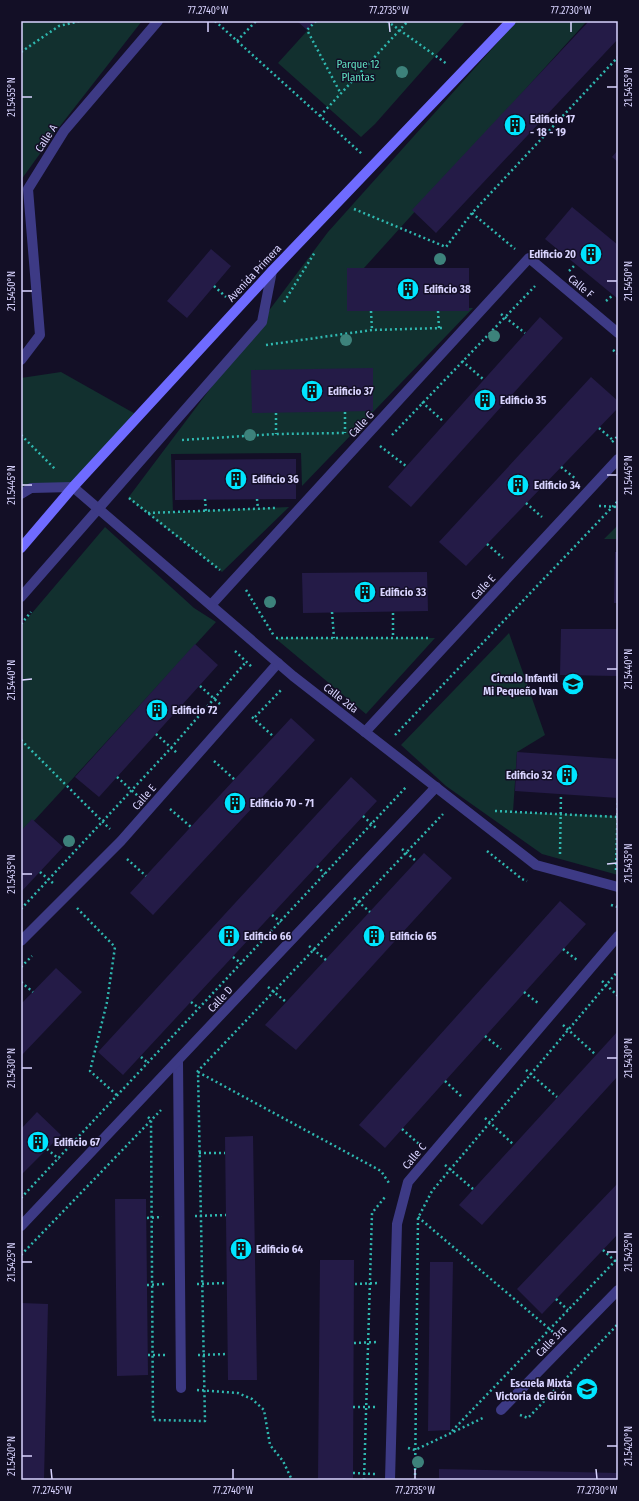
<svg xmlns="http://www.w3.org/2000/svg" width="639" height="1501" viewBox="0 0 639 1501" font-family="'Fira Sans Condensed',sans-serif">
<rect width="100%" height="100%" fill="#130f26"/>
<path fill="#12302f" d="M21,21H142L57,130L21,180Z
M316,21H466L375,124L361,137L278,63Z
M517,21H587L364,268L349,308H473L302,486L301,453L171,454L173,512L289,507L222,572L128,498L328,232Z
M61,372L139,416L73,487L21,494V378Z
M618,525V539H604Z
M105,527L194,608L216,622L21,835V626Z
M509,633L545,735L517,752L513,812L618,816V875L542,854L446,786L401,745Z
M275,638H435L366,714Z"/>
<path fill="#241b47" d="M297,21H316L307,30Z
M589,21H618V39L436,233L412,210Z
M618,150V162L612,157Z
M572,207L618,245V299L545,239Z
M211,249L231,266L187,318L167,301Z
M347,268H469V311H347Z
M540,317L563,338L411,507L388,487Z
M373,368V411L252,413L251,370Z
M591,377L618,401V408L466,566L439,542Z
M296,459V499L175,500V460Z
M615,552H618V603H614Z
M427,572L428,611L303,613L302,573Z
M561,629H618V676L560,675Z
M195,644L218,665L99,797L75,777Z
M291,718L315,740L153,915L130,893Z
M517,752L618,759V798L515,791Z
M351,777L377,801L123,1075L98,1052Z
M32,819L63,847L21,892V831Z
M424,853L452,878L296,1050L265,1025Z
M560,901L586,924L385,1148L359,1125Z
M56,968L82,992L21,1056V1004Z
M618,1031V1076L482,1225L459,1205Z
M37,1112L61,1135L21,1175V1129Z
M253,1136L257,1380H228L225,1137Z
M618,1183V1234L542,1314L517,1289Z
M115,1199H146L148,1375L117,1376Z
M320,1260H354L353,1480H318Z
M430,1262H453L450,1430L428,1431Z
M21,1303L48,1304L44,1480H21Z
M439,1469L618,1473V1480H439Z"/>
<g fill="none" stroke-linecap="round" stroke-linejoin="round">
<path stroke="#2fb8b0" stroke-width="2.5" stroke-dasharray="2 3" stroke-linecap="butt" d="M215,21L362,154
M316,21L307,30L341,94
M387,21L447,64
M237,41L256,21
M21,52L59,26L80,21
M320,116L408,21
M354,209L446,247L472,213L618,57
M472,213L515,249
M569,271L576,264
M214,286L226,297
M606,301L613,295
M284,302L315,252
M371,311L372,330
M438,311L439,328
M501,314L525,333
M266,345L372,330L442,328
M613,350L618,354
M462,361L483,379
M422,402L444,422
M345,412V433
M276,413V434
M599,428L614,441
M21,435L56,470
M392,435L535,286
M182,440L276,434L345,433
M612,442L618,436
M380,446L406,466
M561,467L576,479
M129,498L220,570
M205,499L206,511
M257,499L258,509
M526,503L542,517
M599,506L618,507
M148,513L276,508
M487,544L503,558
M246,590L274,636
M332,612L334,638
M393,613V638
M21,624L31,612
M276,638H429
M235,651L253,668
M200,686L220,704
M252,717L274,737
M255,717L282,689
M156,734L177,753
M395,735L618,501
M21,740L110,829
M214,761L235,780
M117,777L138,796
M170,809L191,827
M495,811L618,817
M363,816L376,828
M402,849L416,861
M487,851L522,879L527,881
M560,854L561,794
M127,859L146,876
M317,866L325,874
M616,870L618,798
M40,872L54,884
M354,898L370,912
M611,905L618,907
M77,908L115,947L107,1002L90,1071L119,1097
M21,909L171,748L246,662
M272,915L281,922
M309,946L326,960
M563,949L577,960
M233,957L242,964
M21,967L32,956
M602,981L618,996
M21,982L33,992
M268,987L286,1002
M524,992L538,1003
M191,1002L199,1008
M563,1025L596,1055
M485,1036L501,1049
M141,1057L148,1063
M526,1070L557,1097
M197,1072L443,814
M198,1072L381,1171L389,1183
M445,1081L461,1096
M148,1117L151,1120L153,1420L205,1421L198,1071
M485,1118L514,1145
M402,1129L419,1144
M47,1149L59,1159
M199,1153H225
M445,1165L473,1189
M21,1198L407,786
M195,1216L226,1215
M418,1217L553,1332
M147,1218L162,1217
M603,1250L615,1261
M21,1255L161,1110
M197,1284L227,1283
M355,1284L378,1283
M147,1285L164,1284
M556,1299L568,1310
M354,1343L377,1342
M148,1355H165
M198,1355L227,1354
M197,1390L238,1393L252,1399L264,1410L270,1445L283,1461L292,1480
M353,1407H375
M520,1415L528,1418L618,1324
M452,1431L618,1258
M408,1448L415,1450L485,1417
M353,1473L375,1474
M364,1480L372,1213L385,1197
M415,1480L418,1218L432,1191L618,971"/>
<path stroke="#3d3a85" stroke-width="10" d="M21,597L262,322L272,271
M178,1061L181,1388"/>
<path stroke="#3d3a85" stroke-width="10" d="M21,360L40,335L28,189L64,131L158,21
M211,605L529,258L618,333
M365,732L618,459
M21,941L121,841L278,663
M21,1226L436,787
M501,1410L618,1290
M390,1480L397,1224L408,1182L618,936"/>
<path stroke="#3d3a85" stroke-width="10" d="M21,494L31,488L73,487L293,676L536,865L618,887"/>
<path stroke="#6f6bff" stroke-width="10" d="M21,548L73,487L272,271L511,21"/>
</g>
<g fill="#3d827b">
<circle cx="402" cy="72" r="6"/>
<circle cx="440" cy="259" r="6"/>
<circle cx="494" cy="336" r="6"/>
<circle cx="346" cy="340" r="6"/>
<circle cx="250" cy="435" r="6"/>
<circle cx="270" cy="602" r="6"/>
<circle cx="69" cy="841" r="6"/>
<circle cx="418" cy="1462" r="6"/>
</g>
<path fill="none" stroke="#d9d4ff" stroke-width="1.5" d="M208,22V32M389,22L390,32M571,22V32M607,87H617M22,97H32M607,281H617M22,291H32M607,475H617M22,485H32M607,669H617M22,680L32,679M607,864L617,863M22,874H32M607,1058H617M22,1068H32M607,1252H617M22,1262H32M607,1446H617M22,1456H32M51,1469L52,1479M233,1469V1479M415,1469V1479M596,1469L597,1479"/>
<defs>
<g id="building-disc" transform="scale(1.15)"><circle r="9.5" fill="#00e5ff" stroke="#130f26"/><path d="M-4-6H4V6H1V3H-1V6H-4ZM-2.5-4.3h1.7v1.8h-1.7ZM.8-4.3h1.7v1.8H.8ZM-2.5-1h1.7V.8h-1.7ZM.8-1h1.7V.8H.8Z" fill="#111"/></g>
<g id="school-disc" transform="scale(1.15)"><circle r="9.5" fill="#00e5ff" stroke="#130f26"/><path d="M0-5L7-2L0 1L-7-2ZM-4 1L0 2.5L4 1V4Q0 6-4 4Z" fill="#111"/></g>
</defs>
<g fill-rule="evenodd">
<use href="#building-disc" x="515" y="125"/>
<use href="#building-disc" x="591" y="254"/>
<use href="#building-disc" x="408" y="289"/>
<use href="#building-disc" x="312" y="391"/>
<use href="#building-disc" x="485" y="400"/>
<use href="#building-disc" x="236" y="479"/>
<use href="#building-disc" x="518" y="485"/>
<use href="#building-disc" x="365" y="592"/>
<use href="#school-disc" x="573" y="684"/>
<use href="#building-disc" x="157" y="710"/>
<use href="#building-disc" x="567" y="775"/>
<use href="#building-disc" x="235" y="803"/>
<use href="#building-disc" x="229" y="936"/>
<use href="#building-disc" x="374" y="936"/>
<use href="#building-disc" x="38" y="1142"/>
<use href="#building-disc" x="241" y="1249"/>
<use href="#school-disc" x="587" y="1389"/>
</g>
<g text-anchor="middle" stroke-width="3" stroke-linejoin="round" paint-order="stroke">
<g font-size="11" fill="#5fe0c0" stroke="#130f26">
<text x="358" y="68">Parque 12<tspan x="358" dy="13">Plantas</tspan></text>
</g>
<g font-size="11" font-weight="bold" fill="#d9d4ff" stroke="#130f26" text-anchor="start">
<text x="530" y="123">Edificio 17<tspan x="530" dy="13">- 18 - 19</tspan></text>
<text x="576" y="258" text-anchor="end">Edificio 20</text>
<text x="424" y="293">Edificio 38</text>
<text x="328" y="395">Edificio 37</text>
<text x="500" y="404">Edificio 35</text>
<text x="252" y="483">Edificio 36</text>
<text x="534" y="489">Edificio 34</text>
<text x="380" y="596">Edificio 33</text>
<text x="558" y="682" text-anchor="end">Círculo Infantil<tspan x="558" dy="13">Mi Pequeño Ivan</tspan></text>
<text x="172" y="714">Edificio 72</text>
<text x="552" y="779" text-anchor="end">Edificio 32</text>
<text x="250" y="807">Edificio 70 - 71</text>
<text x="244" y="940">Edificio 66</text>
<text x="390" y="940">Edificio 65</text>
<text x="54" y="1146">Edificio 67</text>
<text x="256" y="1253">Edificio 64</text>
<text x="572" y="1387" text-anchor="end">Escuela Mixta<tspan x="572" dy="13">Victoria de Girón</tspan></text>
</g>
<g font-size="11" fill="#d9d4ff" stroke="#130f26">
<text transform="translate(46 138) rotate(-57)" y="4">Calle A</text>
<text transform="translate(254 273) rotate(-47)" y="4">Avenida Primera</text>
<text transform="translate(581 286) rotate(40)" y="4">Calle F</text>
<text transform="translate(361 424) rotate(-47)" y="4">Calle G</text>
<text transform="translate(483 587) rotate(-47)" y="4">Calle E</text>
<text transform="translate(341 698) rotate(38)" y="4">Calle 2da</text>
<text transform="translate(144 797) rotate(-49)" y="4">Calle E</text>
<text transform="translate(220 999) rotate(-47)" y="4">Calle D</text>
<text transform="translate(414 1156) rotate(-50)" y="4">Calle C</text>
<text transform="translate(551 1341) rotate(-46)" y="4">Calle 3ra</text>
</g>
</g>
<rect width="639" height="1501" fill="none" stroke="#130f26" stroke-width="44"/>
<rect x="22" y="22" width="595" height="1457" fill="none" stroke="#d9d4ff" stroke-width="1.5"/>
<g font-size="10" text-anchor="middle" fill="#d9d4ff">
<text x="208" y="14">77.2740°W</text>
<text x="389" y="14">77.2735°W</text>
<text x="571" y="14">77.2730°W</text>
<text transform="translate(628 87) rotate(-90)" y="4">21.5455°N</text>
<text transform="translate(11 97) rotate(-90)" y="4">21.5455°N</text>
<text transform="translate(628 281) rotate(-90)" y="4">21.5450°N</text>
<text transform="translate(11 291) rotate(-90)" y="4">21.5450°N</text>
<text transform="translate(628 475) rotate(-90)" y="4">21.5445°N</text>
<text transform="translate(11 485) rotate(-90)" y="4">21.5445°N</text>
<text transform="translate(628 669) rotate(-90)" y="4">21.5440°N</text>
<text transform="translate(11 680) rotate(-90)" y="4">21.5440°N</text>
<text transform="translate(628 863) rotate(-90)" y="4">21.5435°N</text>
<text transform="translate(11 874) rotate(-90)" y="4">21.5435°N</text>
<text transform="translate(628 1058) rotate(-90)" y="4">21.5430°N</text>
<text transform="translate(11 1068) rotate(-90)" y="4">21.5430°N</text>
<text transform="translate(628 1252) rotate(-90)" y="4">21.5425°N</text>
<text transform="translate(11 1262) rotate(-90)" y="4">21.5425°N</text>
<text transform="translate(628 1446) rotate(-90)" y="4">21.5420°N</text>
<text transform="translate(11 1456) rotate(-90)" y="4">21.5420°N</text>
<text x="52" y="1494">77.2745°W</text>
<text x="233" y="1494">77.2740°W</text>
<text x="415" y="1494">77.2735°W</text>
<text x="597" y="1494">77.2730°W</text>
</g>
</svg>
